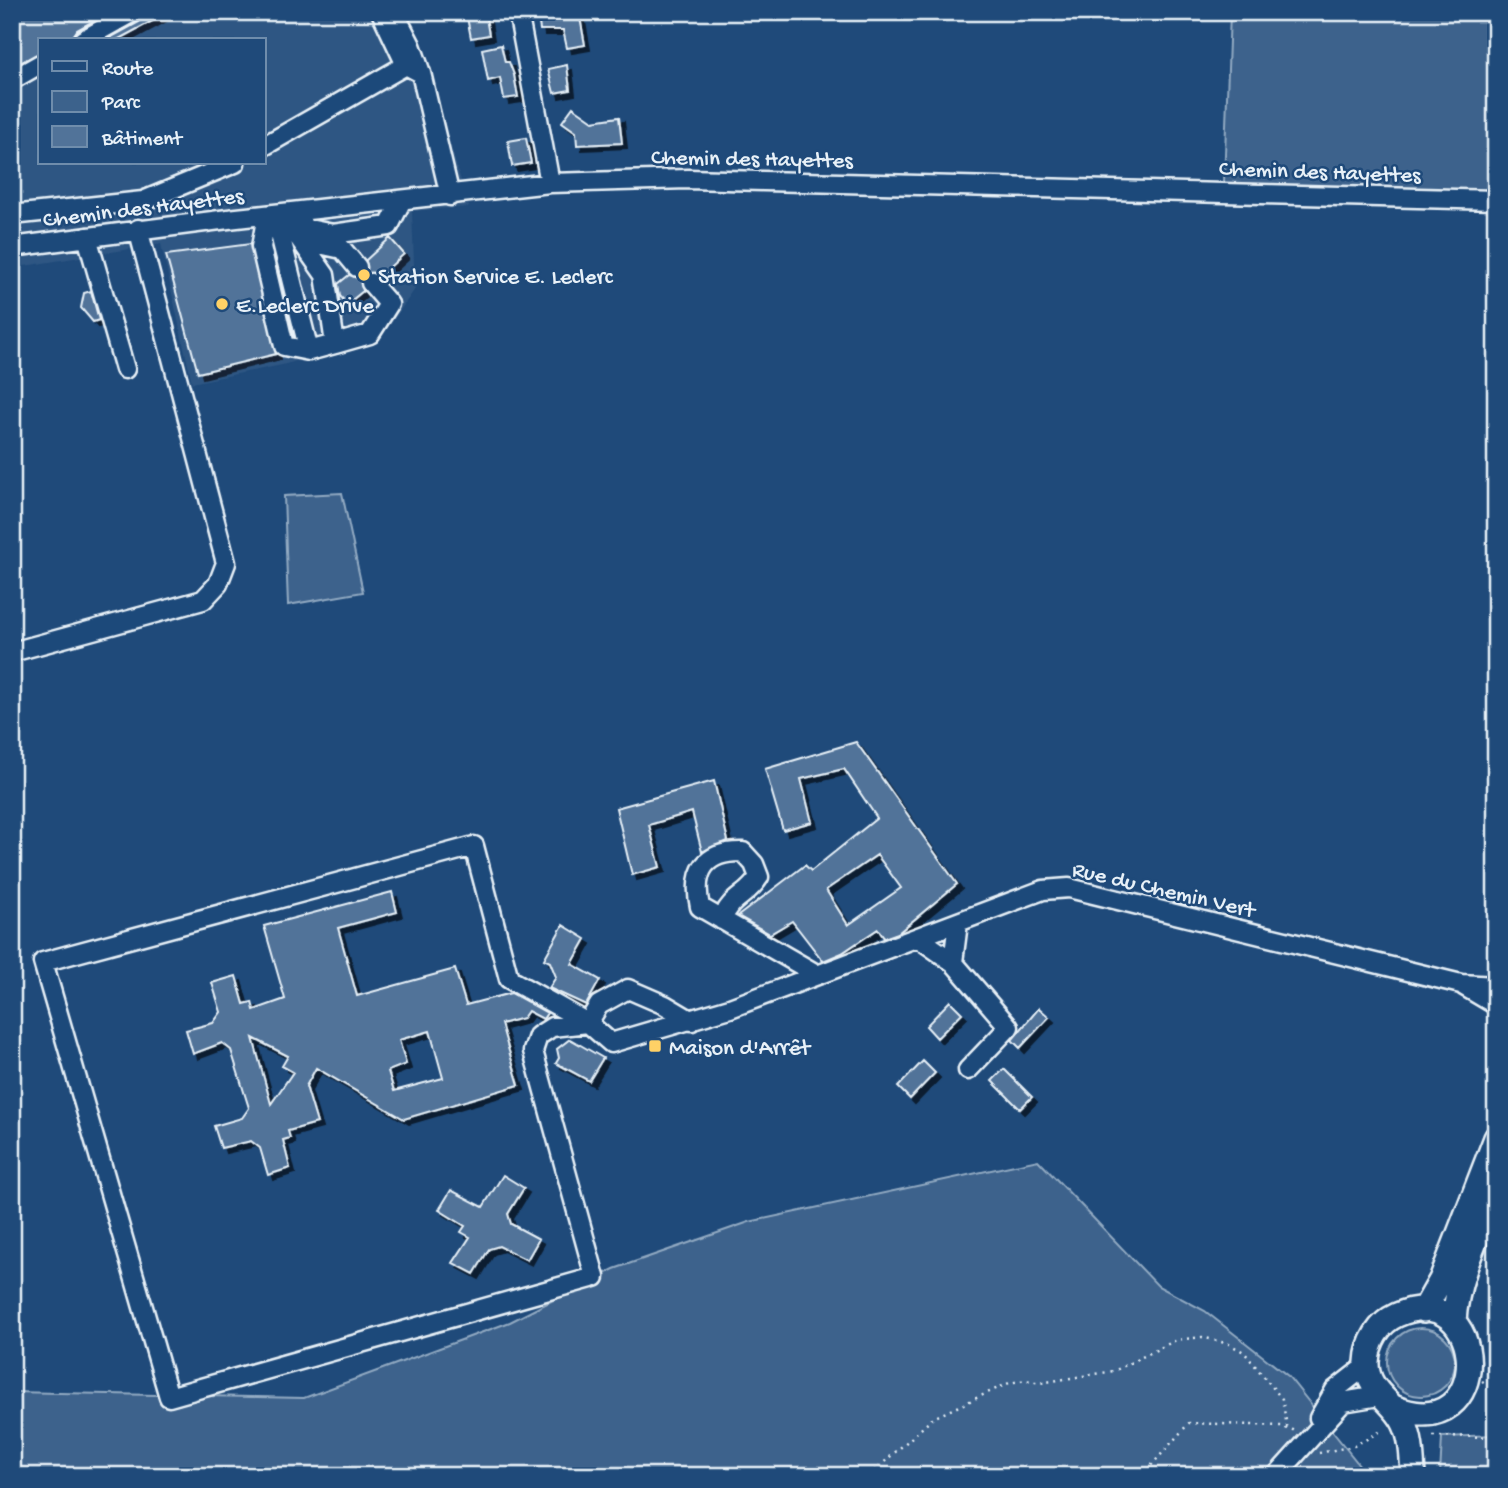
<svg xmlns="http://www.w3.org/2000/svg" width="1508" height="1488" viewBox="0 0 1508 1488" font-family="'Gochi Hand',sans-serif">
<defs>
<filter id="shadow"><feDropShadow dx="5" dy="5" stdDeviation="0" flood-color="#0009"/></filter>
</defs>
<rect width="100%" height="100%" fill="#1f4a7a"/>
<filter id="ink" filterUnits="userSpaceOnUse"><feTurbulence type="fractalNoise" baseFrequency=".0143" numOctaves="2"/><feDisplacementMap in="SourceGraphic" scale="14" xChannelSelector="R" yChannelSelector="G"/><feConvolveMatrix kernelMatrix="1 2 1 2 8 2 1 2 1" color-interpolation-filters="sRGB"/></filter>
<g filter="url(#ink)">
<path fill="#2e5683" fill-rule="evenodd" d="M12,12H410L469,207L412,211L415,289L381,338L282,365L192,383L161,244L12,268ZM40,40H264V163H40Z"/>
<path fill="#3c628c" stroke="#92aac2" stroke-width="2" d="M1230,12H1496V192L1224,183Z
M342,493L363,592L288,605L284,496Z
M1038,1160L1158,1286L1205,1311L1288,1376L1368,1476H12V1392L304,1398L510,1322L614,1269L749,1222Z
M1387 1362a34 34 0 1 1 68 0a34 34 0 1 1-68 0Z
M1496,1435V1476H1440L1442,1437Z"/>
<path fill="#517399" stroke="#e8f1f8" stroke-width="2" fill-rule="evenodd" filter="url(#shadow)" d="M12,12H109L77,30L72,40H40V53L12,67Z
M144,12H169L117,40H106L139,22Z
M466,12H485L489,35L471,38Z
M567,12H579L585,45L567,48L563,30H540L539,23L568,19Z
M501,45L505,62H509L514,75L518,97L504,99L500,78L488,81L482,49Z
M567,65L570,90L554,93L548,69Z
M573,107L593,121L619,117L622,143L577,145L576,132L562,122Z
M526,138L531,163L512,166L508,141Z
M390,238L404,254L380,276L366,273V260Z
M250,244L276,354L198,373L166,255Z
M349,275L362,277L363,291L347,304L340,296L338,284Z
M91,291L99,320L93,322L81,308L84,293Z
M856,742L957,884L898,933L884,938L878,929L842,953L823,961L792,921L770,934L738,916L805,865L811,871L877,818L844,769L801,779L812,822L783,830L765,769ZM877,855L901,888L848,925L826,890Z
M714,781L728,841L702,852L692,812L649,825L660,867L632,875L616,808Z
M392,892L397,912L338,928L357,996L455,969L466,1005L511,993L547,1013L543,1019L528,1011L523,1018L501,1024L519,1085L404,1119L316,1068L306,1086L317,1123L288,1131L290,1138L283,1140L290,1168L268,1175L260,1148L251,1141L221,1148L214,1126L242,1118L249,1108L231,1050L222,1043L193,1054L186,1030L213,1023L221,1012L212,983L236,976L244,1004L252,1002L254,1010L285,999L264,926ZM430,1031L443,1078L394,1091L388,1071L406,1064L399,1040ZM253,1038L288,1056L282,1066L293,1072L271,1104Z
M563,925L586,939L572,964L600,980L586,1005L549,988L556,977L550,962L544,959Z
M950,1001L962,1013L937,1038L926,1026Z
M1039,1008L1049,1017L1020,1048L1012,1040Z
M570,1039L603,1058L589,1081L556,1063L559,1058L557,1049Z
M923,1061L935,1073L910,1099L898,1087Z
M1004,1069L1032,1097L1020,1109L992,1081Z
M503,1175L524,1188L508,1214L511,1224L539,1239L527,1260L499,1246L489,1249L474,1274L453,1263L470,1237L461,1232L465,1226L439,1210L451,1190L483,1207Z"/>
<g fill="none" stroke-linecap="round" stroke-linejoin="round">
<g stroke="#e8f1f8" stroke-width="23">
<path id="minor" d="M381,12L406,65L421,73L450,196
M394,12L411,45L421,73
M518,12L550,183
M83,40L133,12
M12,80L40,64
M264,146L406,65
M297,212L304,228L333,234L389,226L401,202
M275,214L309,351L335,344L325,275L282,214
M12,215L143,201L235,163
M267,215L261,247L284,346L309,351
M87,237L125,369
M301,240L342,249L357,267
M12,247L228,219L550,183L688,179L1496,200
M335,344L370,334L389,304L371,283
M12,652L203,600L218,584L226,563L138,229
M474,846L509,979L588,1023L552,1027L538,1036L533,1051L595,1277L169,1397L43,962Z
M722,920C731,896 746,898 759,877L754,864L743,852C705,851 692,871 700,907L818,975
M920,939L953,962L1009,1027L968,1070
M953,962L958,923
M1464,986L1496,1005
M692,1021L665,1005L628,989L599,1005L588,1023L611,1043L730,1008L1043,890L1069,888L1461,984L1496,986
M1319,1418L1335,1390L1367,1365
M1276,1476L1343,1402L1379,1396"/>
</g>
<g stroke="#e8f1f8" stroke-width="28">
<path id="major" d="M1424,1310L1441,1280L1496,1138
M1454,1322C1456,1277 1480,1232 1496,1191
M1393,1407C1497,1450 1489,1274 1397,1315C1379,1323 1368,1342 1367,1362C1366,1391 1393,1400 1404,1423C1412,1439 1412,1459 1413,1476"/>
</g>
<path stroke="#e8f1f8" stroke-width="2.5" stroke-dasharray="2 5" stroke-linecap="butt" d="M1482,1381L1496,1389
M1433,1436L1496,1437
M1319,1453L1354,1446L1381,1431
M869,1476L933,1418L1009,1383L1026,1380L1040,1383L1114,1371L1176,1340L1202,1337L1229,1344L1244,1352L1282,1399L1287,1426L1296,1432
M1142,1476L1189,1423L1283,1426L1289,1430"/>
<use href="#minor" stroke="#1f4a7a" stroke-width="18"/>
<use href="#major" stroke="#1f4a7a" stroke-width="23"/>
</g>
</g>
<g fill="#ffd166" stroke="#1f4a7a" stroke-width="2.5">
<circle cx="364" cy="275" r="7"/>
<circle cx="222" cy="304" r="7"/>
<rect x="648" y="1039" width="14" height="14" rx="3.5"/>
</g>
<g text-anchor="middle" stroke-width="5" stroke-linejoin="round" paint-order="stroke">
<g font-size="23" fill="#e8f1f8" stroke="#1f4a7a">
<text transform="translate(752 157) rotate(1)" y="8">Chemin des Hayettes</text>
<text transform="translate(1320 170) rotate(2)" y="8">Chemin des Hayettes</text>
<text transform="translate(143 206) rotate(-7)" y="8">Chemin des Hayettes</text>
<text transform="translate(1164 888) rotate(13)" y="8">Rue du Chemin Vert</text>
</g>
<g font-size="23" fill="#e8f1f8" stroke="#1f4a7a" text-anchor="start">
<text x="378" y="283">Station Service E. Leclerc</text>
<text x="236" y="312">E.Leclerc Drive</text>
<text x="669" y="1054">Maison d'Arrêt</text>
</g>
</g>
<rect width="1508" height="1488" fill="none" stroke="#1f4a7a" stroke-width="42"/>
<rect x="21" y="21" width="1466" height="1446" fill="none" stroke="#e8f1f8" stroke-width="2.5" filter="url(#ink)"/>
<rect x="38" y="38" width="228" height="126" fill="#1f4a7a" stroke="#6f8dac" stroke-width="2"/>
<rect x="52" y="61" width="35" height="10" fill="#1f4a7a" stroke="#6f8dac" stroke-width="2"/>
<text x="102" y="74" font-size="21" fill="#e8f1f8">Route</text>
<rect x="52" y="91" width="35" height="21" fill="#3c628c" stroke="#6f8dac" stroke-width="2"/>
<text x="102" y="108" font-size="21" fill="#e8f1f8">Parc</text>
<rect x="52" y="126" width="35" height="21" fill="#517399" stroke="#6f8dac" stroke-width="2"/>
<text x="102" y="144" font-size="21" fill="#e8f1f8">Bâtiment</text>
</svg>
